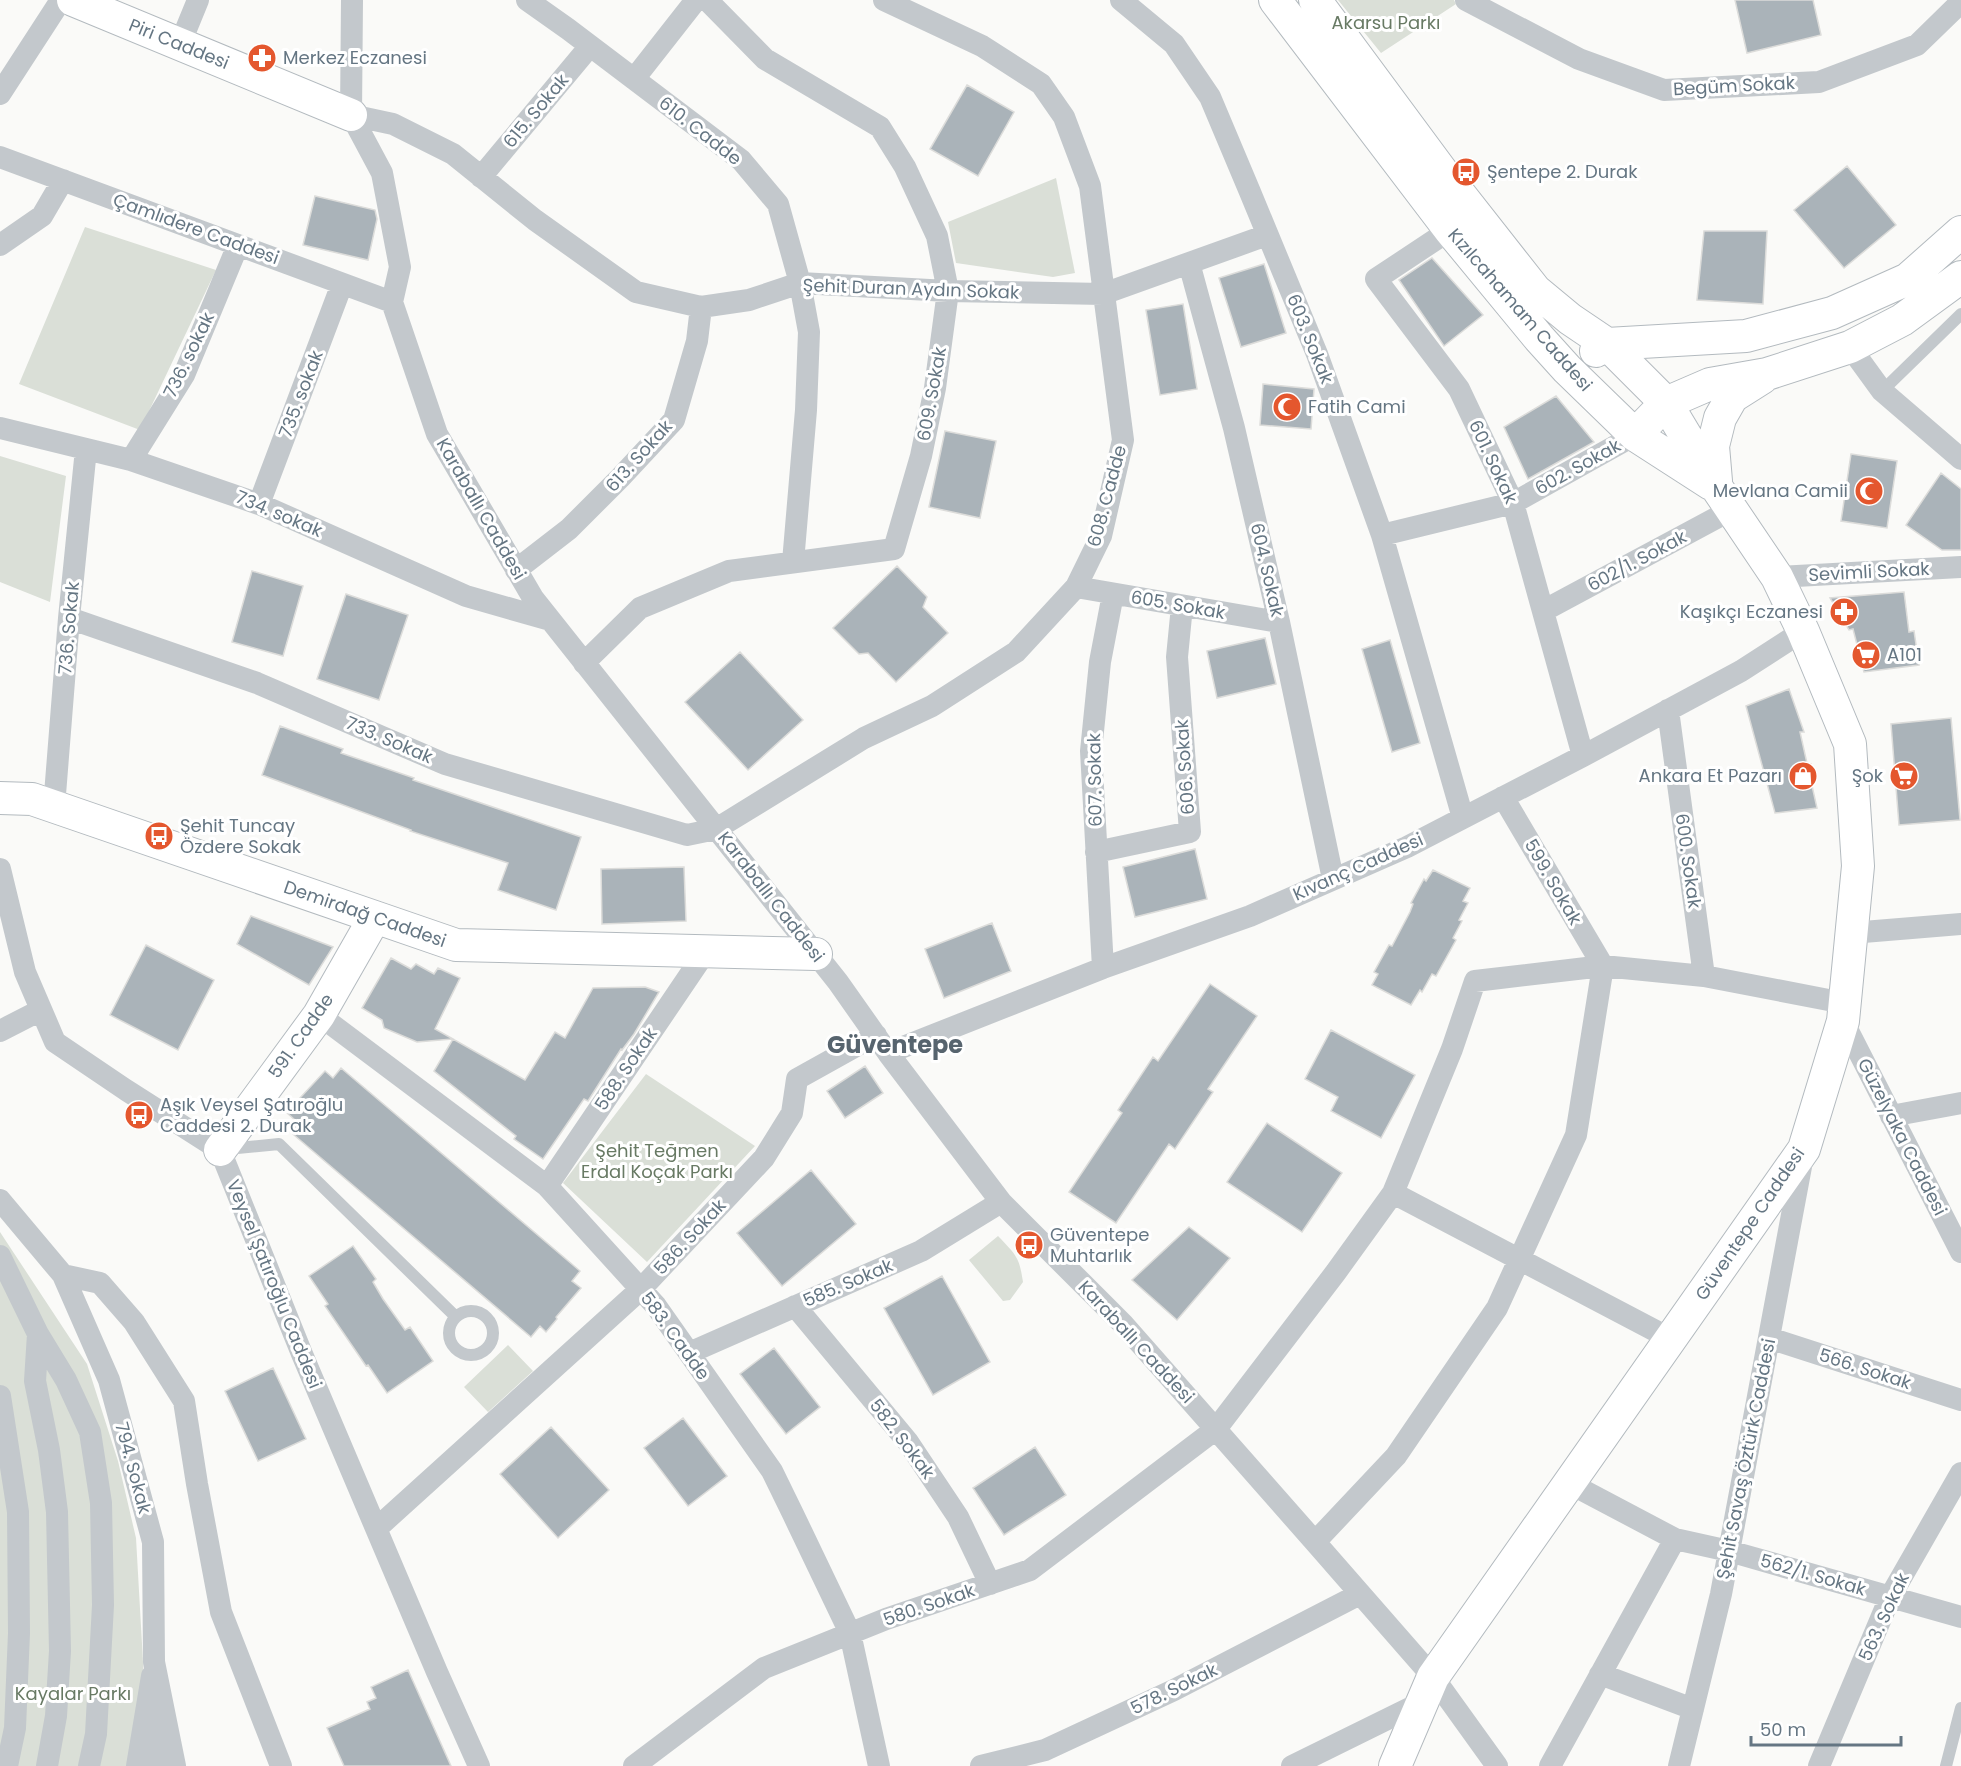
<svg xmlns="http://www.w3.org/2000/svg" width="1961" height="1766" viewBox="0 0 1961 1766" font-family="Poppins,sans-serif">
<rect width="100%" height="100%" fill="#fafaf8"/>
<path fill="#dadfd7" d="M1338,0H1454L1456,4L1381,53Z
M1056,178L1075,273L1053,277L956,263L948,222Z
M85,227L216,270L140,430L19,384Z
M0,456L66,476L50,602L0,582Z
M646,1074L755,1146L647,1262L563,1183Z
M0,1232L87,1364L118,1461L136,1538L145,1697L160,1766H0Z
M998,1236C1016,1255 1019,1256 1023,1282L1010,1300L1003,1301L969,1260Z
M508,1345L533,1371L488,1412L464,1387Z"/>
<path fill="#aab3b9" stroke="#dcdcda" stroke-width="1.5" d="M1735,0H1813L1821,35L1747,53Z
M967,85L1014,112L978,176L930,149Z
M1847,166L1896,225L1844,268L1794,210Z
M315,196L375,210L377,219L368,260L303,245Z
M1704,231H1767L1763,304L1697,300Z
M1432,258L1483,315L1444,346L1399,280Z
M1264,264L1286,333L1241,347L1219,278Z
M1183,304L1197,389L1160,395L1146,310Z
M1263,384L1314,389L1311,429L1260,425Z
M1556,396L1594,442L1528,479L1504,427Z
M945,431L996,441L980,518L929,507Z
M1851,454L1897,461L1887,528L1841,521Z
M1941,473L1961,489V550H1942L1906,525Z
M897,566L927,597L923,607L948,633L896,682L868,653L859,654L833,628Z
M252,571L303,586L283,656L232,642Z
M1904,592L1909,632L1914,631L1919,665L1864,672L1853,629L1849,630L1830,598Z
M346,594L408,615L379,700L317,679Z
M1265,638L1276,684L1217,698L1207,651Z
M1390,640L1420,743L1392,752L1362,649Z
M740,652L803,720L748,770L685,702Z
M1789,689L1804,732H1800L1817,808L1775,813L1746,706Z
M1951,718L1960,820L1899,825L1891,724Z
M280,726L343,749L341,753L414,778L413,780L581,837L556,910L498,890L508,863L410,831L411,830L262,775Z
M1195,849L1207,899L1135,917L1123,867Z
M684,867L686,921L602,924L601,869Z
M1433,870L1470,888L1463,901L1468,903L1459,920L1462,921L1453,938L1456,940L1436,976L1432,974L1422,992L1420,990L1411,1005L1372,985L1378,974L1374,972L1389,945L1392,946L1410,912L1413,904L1411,903L1424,879L1426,881Z
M251,916L333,947L309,985L237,944Z
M992,923L1011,971L944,998L925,949Z
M146,945L214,980L178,1050L110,1015Z
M391,958L411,969L416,964L434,974L438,968L460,978L435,1029L453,1039L417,1042L384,1028L382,1020L362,1008Z
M1210,984L1257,1016L1208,1089L1213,1092L1175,1149L1169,1144L1116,1223L1069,1192L1122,1113L1118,1110L1153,1057L1158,1061Z
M645,987L659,992L634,1034L622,1050L621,1049L588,1101L584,1099L543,1159L514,1139L516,1136L434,1071L453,1039L525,1080L555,1032L565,1038L593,988Z
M1331,1030L1415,1075L1381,1138L1331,1111L1338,1097L1305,1079Z
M865,1066L883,1093L845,1118L827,1091Z
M341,1068L580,1271L572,1281L581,1288L556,1317L557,1319L546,1332L540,1326L531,1337L287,1129L295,1120L287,1113L300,1098L325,1071L333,1078Z
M1267,1123L1342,1173L1302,1232L1227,1182Z
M811,1170L856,1224L782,1286L737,1233Z
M1189,1227L1230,1258L1177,1320L1132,1280Z
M353,1246L376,1279L373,1282L383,1299L405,1330L410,1327L433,1361L387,1393L368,1365L366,1366L325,1306L328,1304L309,1276Z
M942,1276L990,1362L933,1395L884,1308Z
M774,1348L820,1407L786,1434L740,1374Z
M273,1368L306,1439L258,1461L225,1391Z
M683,1418L727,1476L688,1506L644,1448Z
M551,1427L609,1490L558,1538L500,1474Z
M1035,1447L1066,1495L1004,1535L973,1488Z
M408,1670L451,1766H344L327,1728L370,1709L367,1702L376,1698L371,1687Z"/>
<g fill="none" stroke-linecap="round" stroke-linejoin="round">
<g stroke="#b3babf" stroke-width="34">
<path id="secondary" d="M73,0L351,115
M1275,0L1450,230L1539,338L1567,369L1635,435L1666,403L1710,384L1767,374L1850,347L1902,320L1961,277
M1315,0L1443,173L1535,290L1570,319L1607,344L1666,403L1717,488L1777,577L1803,631L1850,744L1858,866L1843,1021L1804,1149L1433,1677L1395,1766
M1596,351L1607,344L1746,336L1832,313L1908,279L1961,232
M1635,435L1711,484
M1716,481L1713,446L1720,418L1732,397L1762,378
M0,798L32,799L456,945L816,954
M220,1150L319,1015L375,917"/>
</g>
<path stroke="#c3c8cc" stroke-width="12" d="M1882,391L1961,314
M227,1149L279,1144L456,1317
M449 1333a22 22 0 1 1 44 0a22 22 0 1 1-44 0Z
M1946,1766L1961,1708"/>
<path stroke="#c3c8cc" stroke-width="22" d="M352,0L351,115L382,173L400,267L392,302L437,434L533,598L838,982L888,1053L1001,1202L1123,1324L1315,1542L1433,1677L1497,1766
M527,0L568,29L741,160L778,204L800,283L809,332L806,410L793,562
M1121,0L1174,44L1210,97L1250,192L1317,354L1382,535L1463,818
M1466,0L1579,59L1664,90L1819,82L1917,45L1961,2
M180,44L198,0
M634,79L696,0
M0,94L61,0
M351,115L393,124L453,154L535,220L636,292L701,307L749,300L800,283L948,291L1103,294L1267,235
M0,157L392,302
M481,177L590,46
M1450,230L1376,279L1459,389L1513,503L1583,756
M0,245L42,216L63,180
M1189,263L1234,428L1279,622L1333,879
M1850,347L1882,391L1961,459
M0,428L131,460L259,504L466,596L550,620
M131,460L184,375L238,245
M259,504L342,284
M1382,535L1513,503L1635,435
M516,570L569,529L620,478L674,420L697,341L701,307
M1777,577L1961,567
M1076,587L1279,622
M1543,611L1731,510
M69,618L257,683L445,764L687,835L716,829L864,738L932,706L1016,652L1076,587L1101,536L1123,440L1090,186L1064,117L1041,84L982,46L884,0
M584,663L640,608L729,571L894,549L921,456L935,388L948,291L937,236L905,167L880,127L765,59L707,0
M1668,710L1704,976
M54,807L69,618L86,449
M1096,852L1190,832L1177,657L1182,606
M0,869L25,972L55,1042L126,1090L220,1150L302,1354L437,1672L479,1766
M1851,933L1961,924
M1103,968L1091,751L1100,662L1113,594
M319,1015L547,1186L656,1306L772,1471L793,1514L850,1633L879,1766
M1843,1021L1961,1252
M0,1031L41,1010
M888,1053L1103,968L1250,916L1407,847L1583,756L1741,671L1803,631
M1891,1116L1961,1103
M547,1186L706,951
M1393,1193L1671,1339
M0,1200L63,1275L109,1380L153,1542L154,1662L175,1766
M0,1256L38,1334L66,1380L90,1432L101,1503L103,1605L96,1734L89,1766
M63,1275L100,1283L134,1322L184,1401L197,1484L221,1612L281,1766
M795,1306L908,1442L958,1517L990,1584
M38,1334L35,1381L49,1450L57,1512L60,1651L56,1716L47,1766
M1769,1338L1961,1400
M689,1353L921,1251L1001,1202
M0,1396L18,1512L19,1633L15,1728L7,1766
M1569,1483L1675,1539L1729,1551L1961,1617
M377,1528L641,1289L764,1158L792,1113L797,1079L876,1035
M1315,1542L1396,1456L1497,1308L1576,1135L1603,966L1503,797
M1600,1674L1693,1709
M156,1726L157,1766
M137,1766L152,1676
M634,1766L764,1668L886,1619L1030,1570L1216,1429L1336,1272L1393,1193L1452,1049L1475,981L1603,966L1704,976L1844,1003
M981,1766L1045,1750L1174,1690L1360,1594
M1292,1766L1422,1702
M1550,1766L1675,1539
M1679,1766L1721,1594L1803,1156
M1819,1766L1890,1597L1961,1473"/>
<use href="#secondary" stroke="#fff" stroke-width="32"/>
</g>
<defs>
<g id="pharmacy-disc" transform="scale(1.5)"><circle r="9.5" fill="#e4572e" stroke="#fff"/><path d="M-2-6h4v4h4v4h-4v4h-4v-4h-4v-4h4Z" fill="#fff"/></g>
<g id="bus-disc" transform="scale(1.5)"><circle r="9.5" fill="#e4572e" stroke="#fff"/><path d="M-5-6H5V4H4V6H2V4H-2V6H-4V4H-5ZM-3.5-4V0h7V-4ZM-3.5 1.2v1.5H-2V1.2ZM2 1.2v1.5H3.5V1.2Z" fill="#fff"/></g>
<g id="mosque-disc" transform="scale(1.5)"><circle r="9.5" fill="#e4572e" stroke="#fff"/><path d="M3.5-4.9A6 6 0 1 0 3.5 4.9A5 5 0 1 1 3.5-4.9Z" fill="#fff"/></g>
<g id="supermarket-disc" transform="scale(1.5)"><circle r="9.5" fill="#e4572e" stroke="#fff"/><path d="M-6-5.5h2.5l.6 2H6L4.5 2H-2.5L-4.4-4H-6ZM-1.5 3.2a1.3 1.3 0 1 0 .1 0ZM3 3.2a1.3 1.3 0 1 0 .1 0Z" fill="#fff"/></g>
<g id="shop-disc" transform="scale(1.5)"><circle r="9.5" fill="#e4572e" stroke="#fff"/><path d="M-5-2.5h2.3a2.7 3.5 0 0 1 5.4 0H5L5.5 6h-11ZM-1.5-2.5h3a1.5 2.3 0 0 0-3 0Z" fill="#fff"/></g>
</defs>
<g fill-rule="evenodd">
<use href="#pharmacy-disc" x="262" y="58"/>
<use href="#bus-disc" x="1466" y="172"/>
<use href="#mosque-disc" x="1287" y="407"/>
<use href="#mosque-disc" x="1869" y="491"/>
<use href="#pharmacy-disc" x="1844" y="612"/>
<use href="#supermarket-disc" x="1866" y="655"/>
<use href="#shop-disc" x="1803" y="776"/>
<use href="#supermarket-disc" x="1904" y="776"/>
<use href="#bus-disc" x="159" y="836"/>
<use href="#bus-disc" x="139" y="1115"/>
<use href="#bus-disc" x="1029" y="1245"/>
</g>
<g text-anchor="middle" stroke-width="6" stroke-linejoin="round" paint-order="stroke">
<g font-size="18" fill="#687a64" stroke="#fff">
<text x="1386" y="29">Akarsu Parkı</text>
<text x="657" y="1157">Şehit Teğmen<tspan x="657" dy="21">Erdal Koçak Parkı</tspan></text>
<text x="73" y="1700">Kayalar Parkı</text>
</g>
<g font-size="18" fill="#657683" stroke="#fff">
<text transform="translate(179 44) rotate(22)" y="6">Piri Caddesi</text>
<text transform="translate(1734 86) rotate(-3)" y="6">Begüm Sokak</text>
<text transform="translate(536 111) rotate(-50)" y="6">615. Sokak</text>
<text transform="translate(700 131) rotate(38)" y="6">610. Cadde</text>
<text transform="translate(196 229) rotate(20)" y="6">Çamlıdere Caddesi</text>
<text transform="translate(911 289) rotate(2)" y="6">Şehit Duran Aydın Sokak</text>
<text transform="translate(1520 310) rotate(49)" y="6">Kızılcahamam Caddesi</text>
<text transform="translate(1310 339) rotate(68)" y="6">603. Sokak</text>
<text transform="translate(189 355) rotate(-64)" y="6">736. sokak</text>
<text transform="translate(301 394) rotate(-69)" y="6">735. sokak</text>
<text transform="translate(932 394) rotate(-80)" y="6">609. Sokak</text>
<text transform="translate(639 456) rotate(-48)" y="6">613. Sokak</text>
<text transform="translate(1493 462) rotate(65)" y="6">601. Sokak</text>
<text transform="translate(1578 467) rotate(-29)" y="6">602. Sokak</text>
<text transform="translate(1107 496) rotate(-75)" y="6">608. Cadde</text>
<text transform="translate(481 509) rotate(60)" y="6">Karaballı Caddesi</text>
<text transform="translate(279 514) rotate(23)" y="6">734. sokak</text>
<text transform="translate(1637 561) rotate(-28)" y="6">602/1. Sokak</text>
<text transform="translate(1267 570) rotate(77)" y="6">604. Sokak</text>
<text transform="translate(1869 572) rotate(-3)" y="6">Sevimli Sokak</text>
<text transform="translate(1178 605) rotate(10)" y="6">605. Sokak</text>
<text transform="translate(69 628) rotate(-85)" y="6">736. Sokak</text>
<text transform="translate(389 740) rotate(23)" y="6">733. Sokak</text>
<text transform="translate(1185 767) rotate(-94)" y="6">606. Sokak</text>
<text transform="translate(1095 780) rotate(-91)" y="6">607. Sokak</text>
<text transform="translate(1688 861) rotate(82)" y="6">600. Sokak</text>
<text transform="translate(1358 867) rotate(-24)" y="6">Kıvanç Caddesi</text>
<text transform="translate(1553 882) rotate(60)" y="6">599. Sokak</text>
<text transform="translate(771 897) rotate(52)" y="6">Karaballı Caddesi</text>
<text transform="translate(365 914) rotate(19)" y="6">Demirdağ Caddesi</text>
<text transform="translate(301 1036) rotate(-55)" y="6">591. Cadde</text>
<text transform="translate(626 1069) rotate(-56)" y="6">588. Sokak</text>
<text transform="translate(1902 1137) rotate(63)" y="6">Güzelyaka Caddesi</text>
<text transform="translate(1750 1224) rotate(-56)" y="6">Güventepe Caddesi</text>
<text transform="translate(690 1237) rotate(-47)" y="6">586. Sokak</text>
<text transform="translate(848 1283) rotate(-23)" y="6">585. Sokak</text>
<text transform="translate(274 1284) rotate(68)" y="6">Veysel Şatıroğlu Caddesi</text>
<text transform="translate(675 1336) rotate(54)" y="6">583. Cadde</text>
<text transform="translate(1136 1342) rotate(47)" y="6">Karaballı Caddesi</text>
<text transform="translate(1865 1369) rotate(18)" y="6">566. Sokak</text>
<text transform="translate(902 1439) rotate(53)" y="6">582. Sokak</text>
<text transform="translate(1746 1459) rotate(-79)" y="6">Şehit Savaş Öztürk Caddesi</text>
<text transform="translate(133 1468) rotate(75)" y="6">794. Sokak</text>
<text transform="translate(1813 1575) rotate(16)" y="6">562/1. Sokak</text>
<text transform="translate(929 1605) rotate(-19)" y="6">580. Sokak</text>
<text transform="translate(1884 1617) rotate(-65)" y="6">563. Sokak</text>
<text transform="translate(1174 1689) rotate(-26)" y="6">578. Sokak</text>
</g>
<g font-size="18" fill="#657683" stroke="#fff" text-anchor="start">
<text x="283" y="64">Merkez Eczanesi</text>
<text x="1487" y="178">Şentepe 2. Durak</text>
<text x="1308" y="413">Fatih Cami</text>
<text x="1848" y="497" text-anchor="end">Mevlana Camii</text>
<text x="1823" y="618" text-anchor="end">Kaşıkçı Eczanesi</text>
<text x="1887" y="661">A101</text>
<text x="1782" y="782" text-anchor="end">Ankara Et Pazarı</text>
<text x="1883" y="782" text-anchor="end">Şok</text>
<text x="180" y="832">Şehit Tuncay<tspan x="180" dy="21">Özdere Sokak</tspan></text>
<text x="160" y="1111">Aşık Veysel Şatıroğlu<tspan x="160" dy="21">Caddesi 2. Durak</tspan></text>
<text x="1050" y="1241">Güventepe<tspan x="1050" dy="21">Muhtarlık</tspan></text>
</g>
<g font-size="24" font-weight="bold" fill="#57646e" stroke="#fff">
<text x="895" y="1053">Güventepe</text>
</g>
</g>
<path d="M1751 1736v9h150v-9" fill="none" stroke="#657683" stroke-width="3"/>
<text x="1760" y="1736" font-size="18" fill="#657683" stroke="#ffffff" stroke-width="4.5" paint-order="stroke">50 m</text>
</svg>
